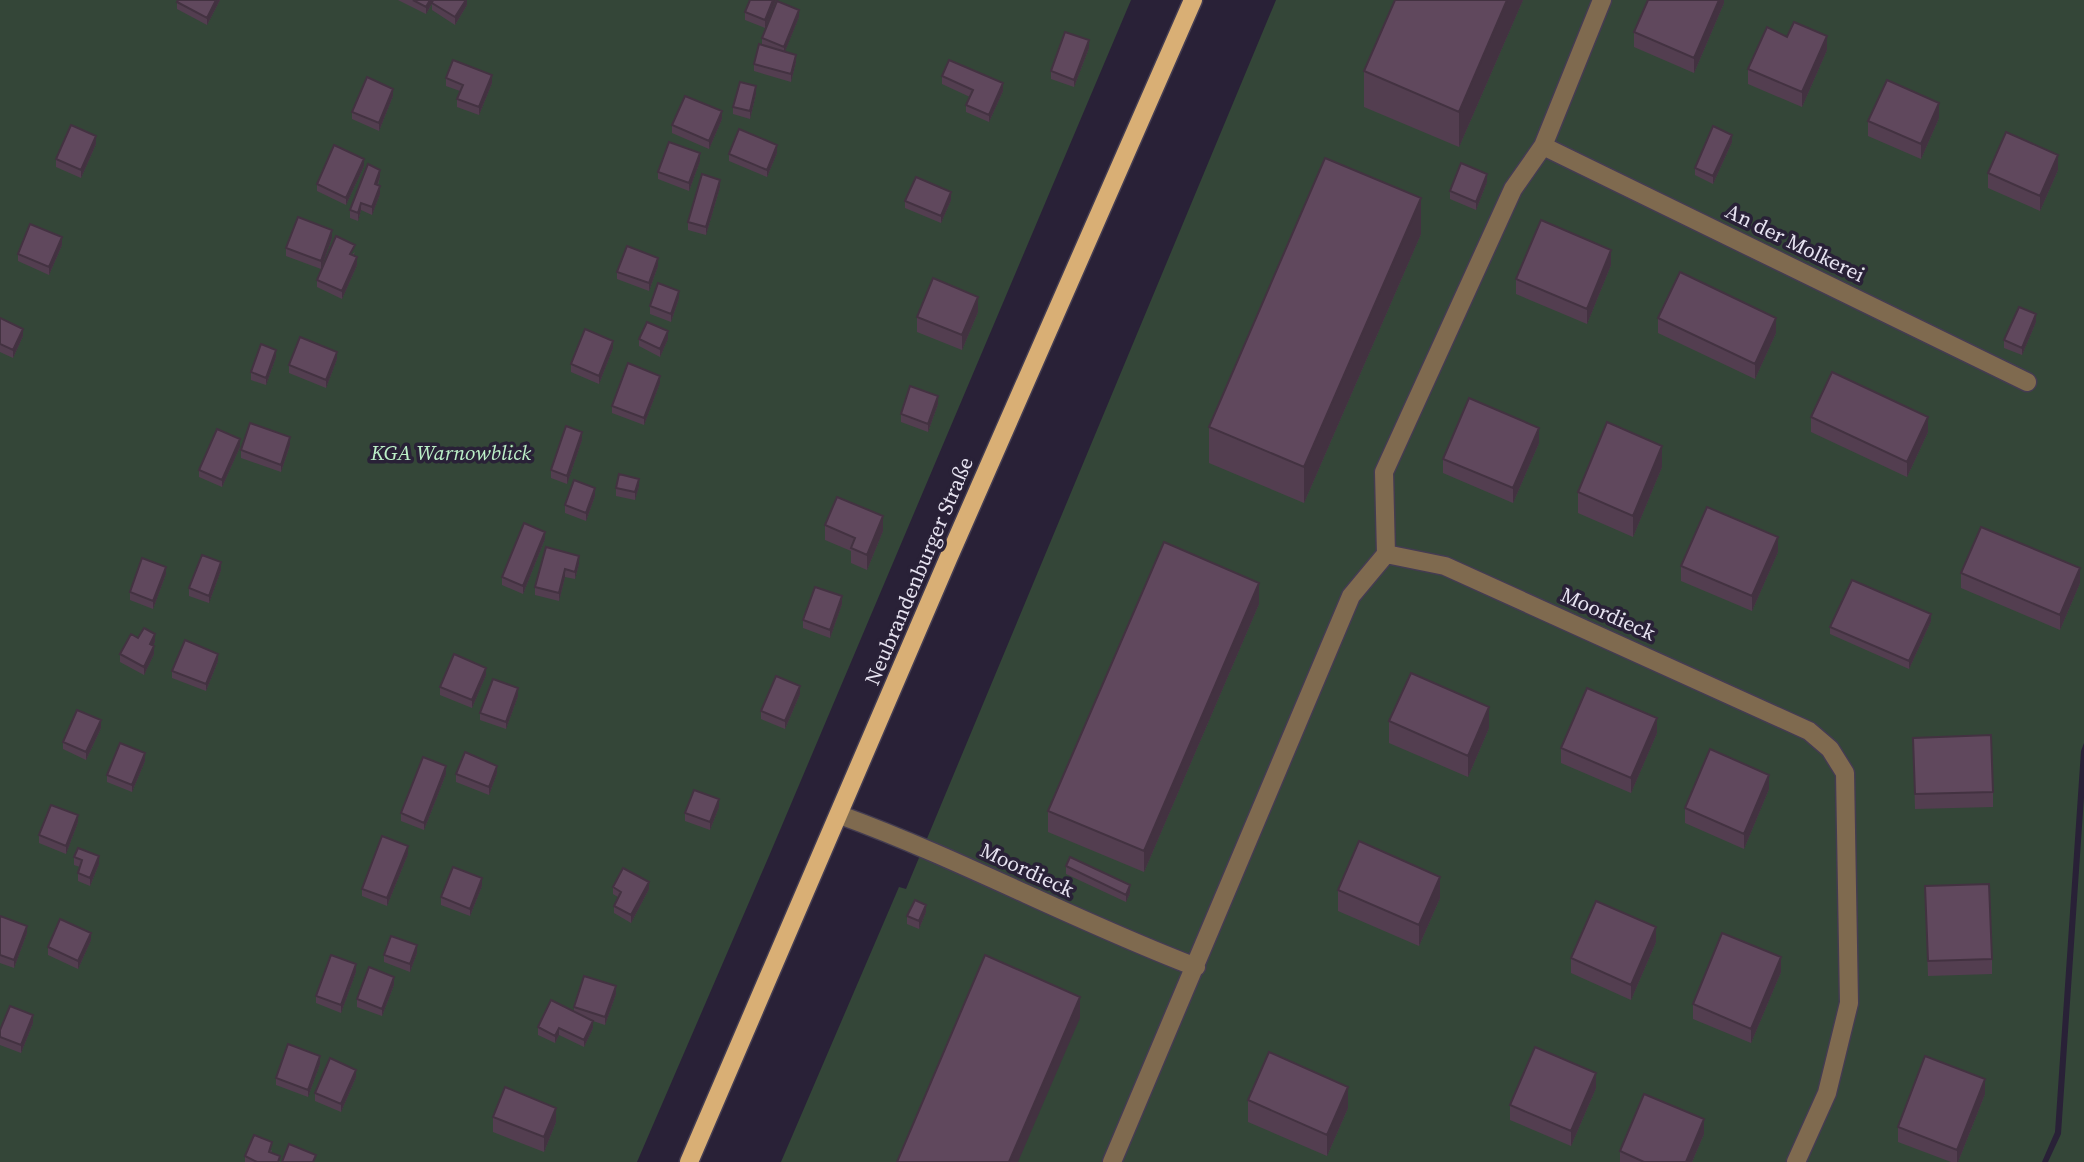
<svg xmlns="http://www.w3.org/2000/svg" width="2084" height="1162" viewBox="0 0 2084 1162" font-family="'Source Serif 4',serif">
<rect width="100%" height="100%" fill="#292137"/>
<path fill="#344638" d="M0,0H1131L769,856L637,1162H0Z
M1276,0H2084V743L2081,751L2055,1132L2042,1162H781L899,887L906,889Z
M2084,797V1162H2048L2061,1134Z"/>
<g fill="none" stroke-linecap="round" stroke-linejoin="round">
<g stroke="#443c51" stroke-width="21">
<path id="minor" d="M1543,146L2027,382
M1386,554L1445,566L1809,731L1830,749L1845,773L1849,1003L1827,1093L1796,1162
M1386,554L1384,472L1513,189L1543,146L1602,0
M840,815C961,859 1075,921 1196,967
M1112,1162L1351,596L1386,554"/>
</g>
<g stroke="#443c51" stroke-width="21">
<path id="major" d="M689,1162L948,559L1193,0"/>
</g>
<use href="#minor" stroke="#7f6a4f" stroke-width="18"/>
<use href="#major" stroke="#d9af75" stroke-width="18"/>
</g>
<path fill="#533e50" d="M220,0L207,25L177,9V2Z
M398,0H467V5L455,25L432,10V4L426,14Z
M750,0H776L765,28L745,20V12Z
M1523,0L1459,147L1364,107V71Z
M1724,0V3L1694,73L1634,47V32Z
M799,17L785,51L796,62L791,82L754,71V64L762,45V38Z
M1787,37L1827,50L1802,107L1748,84V69Z
M1089,48L1074,87L1051,79V71Z
M942,76L1003,91L989,122L966,112V105L970,97L942,84Z
M446,78L492,83L479,115L457,107V99L460,91L446,86Z
M756,94L750,119L733,114V107Z
M393,96L379,131L352,119V112Z
M1939,118L1921,159L1868,136V121Z
M722,119L709,149L672,133V125Z
M1732,142L1713,184L1695,175V168Z
M96,144L81,178L56,167V159Z
M777,153L767,177L729,161V154Z
M700,161L689,191L658,179V172Z
M364,166L346,205L317,191V184Z
M2058,170L2040,211L1988,188V173Z
M380,177L378,185L380,194L372,215L361,210L358,221L350,218V210Z
M1487,182L1476,210L1450,199V191Z
M720,187L706,235L688,230V222Z
M951,200L941,223L905,208V201Z
M1421,234L1304,503L1209,463V427Z
M332,238L321,269L286,256V248Z
M62,245L49,275L18,261V254Z
M355,252L353,256L357,265L342,299L317,287V280Z
M1611,265L1587,324L1516,294V279Z
M658,266L649,291L617,279V272Z
M679,298L671,322L650,314V306Z
M978,312L962,350L917,332V317Z
M0,318L23,336L13,358L0,352Z
M1658,318L1776,333L1755,379L1658,333Z
M2036,322L2022,355L2004,348V340Z
M639,339H668L660,357L639,346Z
M613,348L599,384L571,372V364Z
M276,357L266,385L251,380V372Z
M337,359L326,388L289,373V365Z
M660,383L644,425L612,413V406Z
M938,404L928,432L901,422V414Z
M1811,417L1928,432L1907,477L1811,432Z
M582,440L567,484L551,478V470Z
M1539,443L1513,503L1443,473V459Z
M290,445L281,472L241,458V450Z
M240,447L222,487L199,477V470Z
M1662,467L1633,537L1578,513V492Z
M639,486L635,500L616,496V488Z
M595,496L586,521L565,513V505Z
M825,525L883,531L867,570L851,563V551L825,540Z
M545,539L523,594L502,585V577Z
M1778,552L1752,611L1681,581V566Z
M579,556V564L575,579L565,577L559,601L535,595V587Z
M221,570L209,603L189,596V588Z
M1961,573L2080,583L2060,630L1961,588Z
M166,574L153,609L130,600V592Z
M842,604L830,638L803,628V620Z
M1259,604L1144,872L1048,832V811Z
M1931,621L1909,669L1830,634V627Z
M138,638L155,642L153,645L154,654L144,675L120,662V654Z
M218,661L206,691L172,678V671Z
M486,675L472,708L440,695V687Z
M800,694L785,729L761,719V711Z
M518,696L506,729L480,720V713Z
M1389,721L1489,728L1468,777L1389,743Z
M101,728L86,760L63,749V742Z
M1657,733L1631,793L1561,763V748Z
M1913,738L1993,792V807L1915,809Z
M145,761L132,792L107,782V775Z
M497,773L489,795L456,782V774Z
M446,774L424,830L401,821V813Z
M1769,789L1744,849L1685,823V808Z
M719,807L710,830L685,821V813Z
M78,822L66,854L39,843V835Z
M408,854L387,906L362,896V889Z
M74,857L99,864L90,886L78,881V873L80,867L74,865Z
M1066,866L1130,893L1126,902L1066,874Z
M482,886L470,916L441,905V897Z
M1925,886L1992,959V974L1928,976Z
M613,887L649,889L631,923L614,913V906L618,897L613,894Z
M1338,890L1440,898L1419,946L1338,911Z
M926,912L919,929L907,924V916Z
M0,916L27,933L14,968L0,963Z
M91,940L78,969L48,955V947Z
M1656,942L1631,1000L1571,973V958Z
M417,953L410,972L384,962V955Z
M356,972L341,1013L316,1003V996Z
M1781,972L1751,1043L1693,1019V1004Z
M394,985L382,1016L357,1007V999Z
M616,994L605,1025L593,1021V1028L584,1047L559,1035L555,1043L538,1035V1027L574,1011V1007Z
M33,1023L21,1053L0,1045V1030Z
M320,1064L308,1097L276,1085V1078Z
M356,1077L341,1112L315,1101V1093Z
M1596,1088L1571,1146L1510,1120V1105Z
M1985,1094L1958,1162H1951L1898,1142V1127Z
M1248,1100L1348,1108L1327,1156L1248,1122Z
M493,1117L556,1122L544,1152L493,1132Z
M1704,1134L1692,1162H1620V1151Z
M272,1150L271,1153L280,1162H245V1156Z"/>
<path fill="#433241" d="M216,0H220L207,25V18Z
M430,0H434L426,14V7Z
M466,0H467V5L455,25V17Z
M773,0H776L765,28V20Z
M1507,0H1523L1459,147V112Z
M1719,0H1724V3L1694,73V58Z
M799,10V17L784,54V47Z
M1827,36V50L1802,107V92Z
M1089,40V48L1074,87V80Z
M796,55V62L791,82V74Z
M492,75V83L479,115V107Z
M1003,83V91L989,122V115Z
M756,86V94L750,119V111Z
M393,89V96L379,131V123Z
M1939,103V118L1921,159V144Z
M722,111V119L709,149V141Z
M1732,135V142L1713,184V176Z
M96,136V144L81,178V170Z
M777,145V153L767,177V170Z
M700,153V161L689,191V183Z
M2058,155V170L2040,211V196Z
M364,159V166L346,205V198Z
M380,170V177L375,191V184Z
M1487,174V182L1476,210V202Z
M720,180V187L706,235V227Z
M380,186V194L372,215V207Z
M951,192V200L941,223V216Z
M1421,198V234L1304,503V467Z
M361,203V210L358,221V213Z
M332,230V238L321,269V261Z
M62,237V245L49,275V267Z
M1611,250V265L1587,324V309Z
M357,257V265L342,299V291Z
M658,258V266L649,291V283Z
M679,291V298L671,322V314Z
M978,297V312L962,350V335Z
M2036,314V322L2022,355V348Z
M1776,318V333L1755,379V364Z
M23,329V336L13,358V350Z
M668,331V339L660,357V349Z
M613,341V348L599,384V376Z
M276,350V357L266,385V378Z
M337,352V359L326,388V380Z
M660,376V383L644,425V418Z
M938,396V404L928,432V424Z
M1928,417V432L1907,477V462Z
M1539,428V443L1513,503V488Z
M582,432V440L567,484V476Z
M290,437V445L281,472V465Z
M240,439V447L222,487V480Z
M1662,446V467L1633,537V516Z
M639,479V486L635,500V492Z
M595,488V496L586,521V513Z
M883,516V531L867,570V555Z
M545,532V539L523,594V586Z
M1778,537V552L1752,611V596Z
M579,556V564L575,579V572Z
M221,562V570L209,603V596Z
M166,567V574L153,609V601Z
M2080,568V583L2060,630V615Z
M565,569V577L559,601V593Z
M1259,583V604L1144,872V851Z
M842,596V604L830,638V630Z
M1931,614V621L1909,669V661Z
M155,634V642L150,651V644Z
M154,646V654L144,675V667Z
M218,654V661L206,691V684Z
M486,668V675L472,708V700Z
M800,686V694L785,729V721Z
M518,688V696L506,729V722Z
M1489,707V728L1468,777V756Z
M1657,718V733L1631,793V778Z
M101,720V728L86,760V752Z
M145,753V761L132,792V785Z
M446,766V774L424,830V823Z
M497,766V773L489,795V787Z
M1769,775V789L1744,849V834Z
M719,799V807L710,830V822Z
M78,815V822L66,854V846Z
M408,846V854L387,906V898Z
M99,856V864L90,886V878Z
M1440,877V898L1419,946V925Z
M482,878V886L470,916V909Z
M649,882V889L631,923V915Z
M1130,885V893L1126,902V895Z
M926,905V912L919,929V921Z
M27,926V933L14,968V960Z
M1656,927V942L1631,1000V985Z
M91,933V940L78,969V961Z
M417,945V953L410,972V964Z
M1781,957V972L1751,1043V1029Z
M356,964V972L341,1013V1005Z
M394,977V985L382,1016V1009Z
M616,986V994L605,1025V1017Z
M1080,997V1018L1018,1162H1009Z
M33,1015V1023L21,1053V1045Z
M593,1021V1028L584,1047V1040Z
M559,1028V1035L555,1043V1036Z
M320,1056V1064L308,1097V1090Z
M356,1070V1077L341,1112V1104Z
M1596,1073V1088L1571,1146V1131Z
M1985,1079V1094L1958,1162H1957V1150Z
M1348,1087V1108L1327,1156V1135Z
M556,1108V1122L544,1152V1137Z
M1704,1119V1134L1692,1162H1686Z"/>
<path fill="#60485d" stroke="#433241" stroke-width="2" d="M178,0H216L207,18L177,2Z
M413,0H430L426,7Z
M433,0H466L455,17L432,3Z
M750,0H773L765,20L745,12Z
M1395,0H1507L1459,112L1364,71Z
M1648,0H1719L1694,58L1634,32Z
M777,1L799,10L784,47L762,38Z
M1794,22L1827,36L1802,92L1748,69L1767,27L1787,37Z
M1065,32L1089,40L1074,80L1051,71Z
M759,44L796,55L791,74L754,64Z
M453,60L492,75L479,107L457,99L463,85L446,78Z
M949,60L1003,83L989,115L966,105L973,90L942,76Z
M367,77L393,89L379,123L352,112Z
M1887,80L1939,103L1921,144L1868,121Z
M740,82L756,86L750,111L733,107Z
M685,96L722,111L709,141L672,125Z
M71,125L96,136L81,170L56,159Z
M1713,126L1732,135L1713,176L1695,168Z
M739,129L777,145L767,170L729,154Z
M2006,132L2058,155L2040,196L1988,173Z
M669,142L700,153L689,183L658,172Z
M334,145L364,159L346,198L317,184Z
M1325,158L1421,198L1304,467L1209,427Z
M1461,163L1487,174L1476,202L1450,191Z
M368,164L380,170L375,184L380,186L372,207L361,203L358,213L350,210Z
M702,174L720,180L706,227L688,222Z
M916,177L951,192L941,216L905,201Z
M298,217L332,230L321,261L286,248Z
M1541,220L1611,250L1587,309L1516,279Z
M30,224L62,237L49,267L18,254Z
M336,236L355,245L350,254L357,257L342,291L317,280Z
M627,246L658,258L649,283L617,272Z
M1680,272L1776,318L1755,364L1658,318Z
M933,278L978,297L962,335L917,317Z
M658,283L679,291L671,314L650,306Z
M2019,307L2036,314L2022,348L2004,340Z
M0,318L23,329L13,350L0,344Z
M647,322L668,331L660,349L639,339Z
M585,329L613,341L599,376L571,364Z
M300,337L337,352L326,380L289,365Z
M261,344L276,350L266,378L251,372Z
M628,363L660,376L644,418L612,406Z
M1832,372L1928,417L1907,462L1811,417Z
M910,386L938,396L928,424L901,414Z
M1469,398L1539,428L1513,488L1443,459Z
M1607,422L1662,446L1633,516L1578,492Z
M250,423L290,437L281,465L241,450Z
M566,426L582,432L567,476L551,470Z
M217,429L240,439L222,480L199,470Z
M619,474L639,479L635,492L616,488Z
M574,480L595,488L586,513L565,505Z
M837,497L883,516L867,555L851,548L855,538L825,525Z
M1707,507L1778,537L1752,596L1681,566Z
M524,523L545,532L523,586L502,577Z
M1981,527L2080,568L2060,615L1961,573Z
M1164,542L1259,583L1144,851L1048,811Z
M546,547L579,556L575,572L565,569L559,593L535,587Z
M202,555L221,562L209,596L189,588Z
M142,558L166,567L153,601L130,592Z
M1852,580L1931,614L1909,661L1830,627Z
M815,587L842,596L830,630L803,620Z
M144,628L155,634L150,644L154,646L144,667L120,654L131,634L138,638Z
M185,640L218,654L206,684L172,671Z
M454,654L486,668L472,700L440,687Z
M1411,673L1489,707L1468,756L1389,721Z
M776,676L800,686L785,721L761,711Z
M493,679L518,688L506,722L480,713Z
M1587,688L1657,718L1631,778L1561,748Z
M77,710L101,720L86,752L63,742Z
M1991,735L1993,792L1915,794L1913,738Z
M120,743L145,753L132,785L107,775Z
M1710,749L1769,775L1744,834L1685,808Z
M465,752L497,766L489,787L456,774Z
M423,757L446,766L424,823L401,813Z
M694,790L719,799L710,822L685,813Z
M51,805L78,815L66,846L39,835Z
M382,836L408,846L387,898L362,889Z
M1359,841L1440,877L1419,925L1338,890Z
M78,848L99,856L90,878L78,873L82,860L74,857Z
M1070,857L1130,885L1126,895L1066,866Z
M453,867L482,878L470,909L441,897Z
M623,868L649,882L631,915L614,906L621,892L613,887Z
M1989,884L1992,959L1928,961L1925,886Z
M915,900L926,905L919,921L907,916Z
M1596,901L1656,927L1631,985L1571,958Z
M0,916L27,926L14,960L0,955Z
M60,919L91,933L78,961L48,947Z
M1722,933L1781,957L1751,1029L1693,1004Z
M391,936L417,945L410,964L384,955Z
M331,955L356,964L341,1005L316,996Z
M985,955L1080,997L1009,1162H897Z
M369,967L394,977L382,1009L357,999Z
M584,976L616,986L605,1017L574,1007Z
M551,1000L593,1021L584,1040L559,1028L555,1036L538,1027Z
M10,1006L33,1015L21,1045L0,1037V1030Z
M288,1044L320,1056L308,1090L276,1078Z
M1535,1047L1596,1073L1571,1131L1510,1105Z
M1269,1052L1348,1087L1327,1135L1248,1100Z
M1925,1056L1985,1079L1957,1150L1898,1127Z
M330,1058L356,1070L341,1104L315,1093Z
M505,1087L556,1108L544,1137L493,1117Z
M1644,1094L1704,1119L1686,1162H1644L1620,1151Z
M254,1135L272,1142L269,1152L280,1156L278,1162H257L245,1156Z
M289,1144L316,1155L313,1162H282Z"/>
<g text-anchor="middle" stroke-width="7" stroke-linejoin="round" paint-order="stroke">
<g font-size="21" fill="#e7e3f1" stroke="#292137">
<text transform="translate(1795 243) rotate(26)" y="7">An der Molkerei</text>
<text transform="translate(919 571) rotate(-67)" y="7">Neubrandenburger Straße</text>
<text transform="translate(1608 614) rotate(24)" y="7">Moordieck</text>
<text transform="translate(1027 870) rotate(25)" y="7">Moordieck</text>
</g>
<g font-size="21" font-style="italic" fill="#bcf0c8" stroke="#292137">
<text x="451" y="460">KGA Warnowblick</text>
</g>
</g>
</svg>
